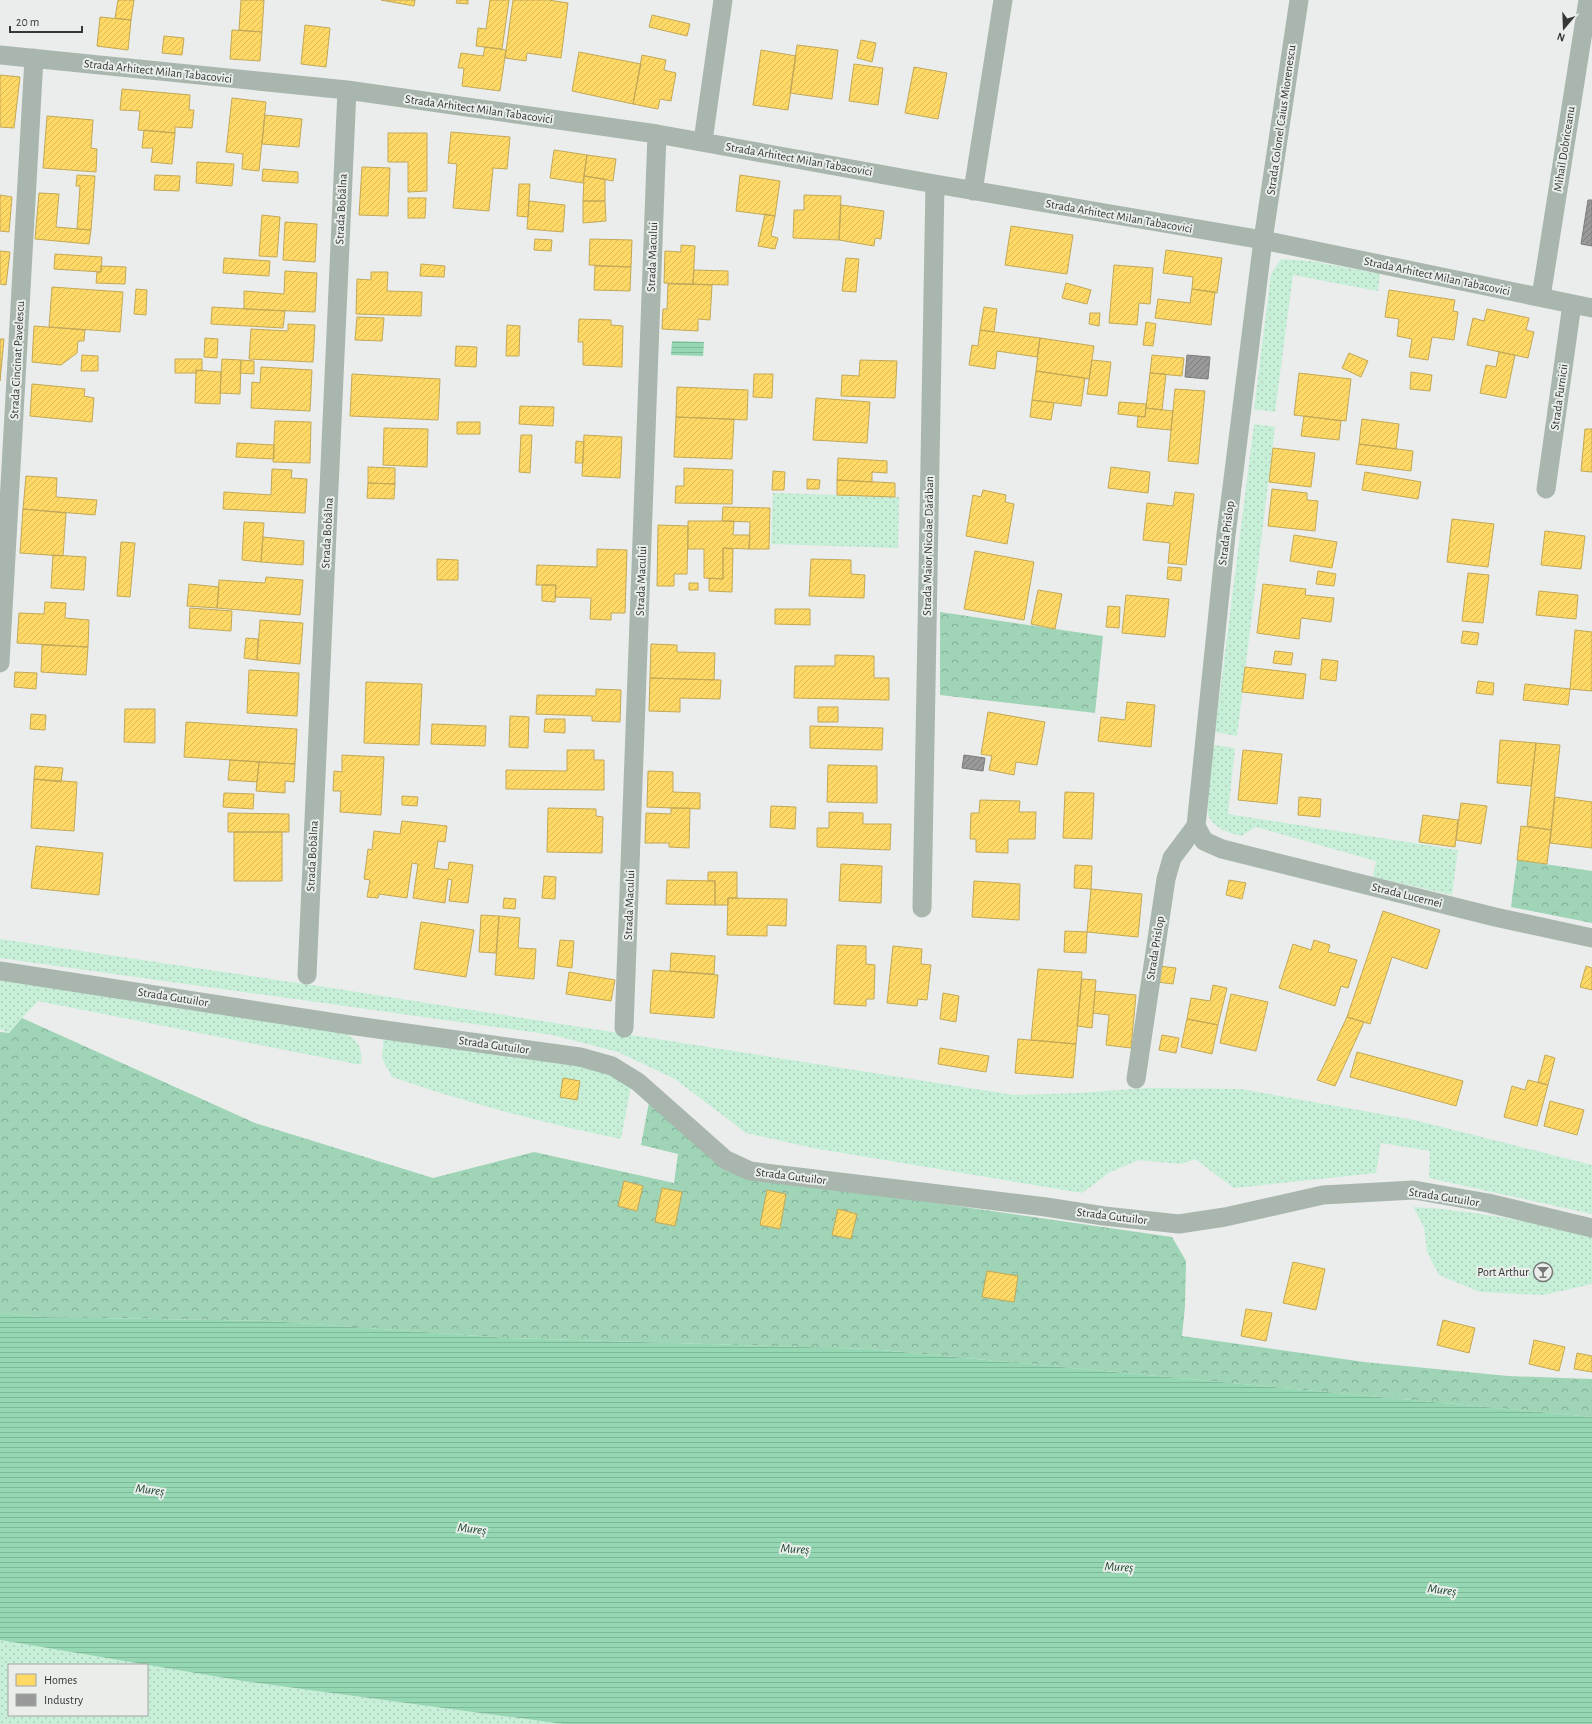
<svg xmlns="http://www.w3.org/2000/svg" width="1592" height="1724" viewBox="0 0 1592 1724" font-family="'Alegreya Sans',sans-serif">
<defs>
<pattern id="grass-dots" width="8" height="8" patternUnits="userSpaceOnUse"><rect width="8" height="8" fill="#c7efd8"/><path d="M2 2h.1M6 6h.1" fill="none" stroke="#acceba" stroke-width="1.8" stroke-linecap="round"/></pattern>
<pattern id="forest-crowns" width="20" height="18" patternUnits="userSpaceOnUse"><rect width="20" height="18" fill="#9fd4b7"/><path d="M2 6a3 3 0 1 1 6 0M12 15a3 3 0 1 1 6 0" fill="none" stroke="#82ad96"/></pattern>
<pattern id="water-rules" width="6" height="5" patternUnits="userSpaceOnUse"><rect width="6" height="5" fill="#94d7b2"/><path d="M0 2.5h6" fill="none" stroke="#80b99a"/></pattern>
<pattern id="homes-hatch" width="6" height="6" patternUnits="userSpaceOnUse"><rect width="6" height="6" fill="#ffd966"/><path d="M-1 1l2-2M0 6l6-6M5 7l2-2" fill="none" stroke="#dbbb59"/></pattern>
<pattern id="industry-hatch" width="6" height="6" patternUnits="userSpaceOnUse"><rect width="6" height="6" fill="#999"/><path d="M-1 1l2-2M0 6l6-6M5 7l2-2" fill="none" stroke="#7e7e7e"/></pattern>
</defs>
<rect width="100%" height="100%" fill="#eaedeb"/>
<path fill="url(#grass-dots)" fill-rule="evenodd" d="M1281,259L1311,261L1380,274L1378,291L1293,275L1275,412L1254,409L1271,274Z
M1254,424L1275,427L1237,736L1215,732Z
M773,493L899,497L898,548L771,544Z
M1213,745L1235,748L1228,814L1458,850L1452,895L1373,877L1376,861L1256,827L1241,836C1229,833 1215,829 1209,817C1204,806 1212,759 1213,745Z
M0,939L338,989L1014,1095L1078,1093L1148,1088L1241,1089L1414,1120L1592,1165V1214L1429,1178L1430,1151L1381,1143L1376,1173L1234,1188L1195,1159L1181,1164L1139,1160L1110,1172L1082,1193L813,1148L746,1133L675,1079L618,1052L553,1035L0,958Z
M0,979L340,1030C357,1040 363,1044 361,1065L38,1001L8,1033L0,1029Z
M384,1035L567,1060L608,1073L631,1086L621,1139C543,1123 467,1103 392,1077L382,1058Z
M1413,1207C1474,1210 1533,1223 1592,1236V1284L1544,1295L1480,1292L1439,1275L1427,1252L1424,1227Z
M0,1640L243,1681L563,1724H0ZM9,1665H147V1715H9Z"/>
<path fill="url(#forest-crowns)" d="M940,612L1103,636L1095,713L940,695Z
M1517,860L1592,871V923L1511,907Z
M22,1018L255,1123L433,1178L534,1152L674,1183L678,1154L641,1145L649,1102L712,1160L852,1191L1172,1237L1186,1261L1185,1306L1182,1336L1364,1362L1508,1376L1592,1379V1417L870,1349L507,1338L270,1321L41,1317L0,1313V1032L9,1033Z"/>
<path fill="url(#water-rules)" d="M672,341L704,342L703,356L671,355Z
M0,1313L41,1317L270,1321L507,1338L870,1349L1592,1417V1724H563L243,1681L0,1640Z"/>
<path fill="url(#homes-hatch)" stroke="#c2a858" d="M118,0H134L131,20L115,18Z
M241,0H264L262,32L239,30Z
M381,0H415L414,6Z
M457,0H468V4L456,3Z
M490,0H509L502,49L476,46L478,28L486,29Z
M513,0H548L568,3L561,58L527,53L526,61L505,58Z
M652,15L690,24L687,36L649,27Z
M100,17L131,20L128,50L97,46Z
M305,25L330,28L326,67L301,64Z
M232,30L262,32L260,61L230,59Z
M164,36L184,38L182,55L162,53Z
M861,40L876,43L872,62L857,58Z
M797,45L838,50L832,99L790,93Z
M485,47L506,50L500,91L462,86L464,68H458L461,53L483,56Z
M761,50L796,56L788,110L753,105Z
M579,52L641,64L633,104L572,91Z
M642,55L666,60L664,70L676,73L671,101L660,99L658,109L633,104Z
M854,64L883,68L878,105L849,101Z
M914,67L947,73L938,119L905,113Z
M0,75L20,77L14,128L0,127Z
M122,89L190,95L189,110H194L192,128L175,127V133L138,130L140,111L120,110Z
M232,98L266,102L259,171L242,169L243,154L226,152Z
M265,115L302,119L299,147L262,144Z
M47,116L93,120L91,148L97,149L96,172L43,168Z
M144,130L175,133L172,164L151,162L153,148H142Z
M451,132L510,137L507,169L493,168L489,211L453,208L457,164L448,163Z
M388,133H427V191L408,192V162H388Z
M554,150L587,155L583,183L550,178Z
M587,155L616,159L613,181L584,176Z
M197,162L234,164L232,186L196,183Z
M362,167L390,168L388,216L359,215Z
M263,169L298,172V183L262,181Z
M77,175L95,176L91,230L77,229L80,186H76Z
M155,175L180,176L179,191L154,190Z
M740,175L780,181L775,216L736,211Z
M584,176L605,179V201H583Z
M519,184H530L528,217L517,216Z
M39,193L59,194L56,227L91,230L89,244L35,239Z
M0,195L12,197L9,232L0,231Z
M804,195L841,196L839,240L793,238L794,210H804Z
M408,198H426L425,218H408Z
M529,201L565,205L563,232L527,229Z
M583,201H605L606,221L583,223Z
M841,205L884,211L881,239L875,238L874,246L839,240Z
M765,214L775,216L771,236L778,238L775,249L758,246Z
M262,215L280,217L277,257L259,256Z
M285,222L317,224L315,262L283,260Z
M1011,226L1073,235L1067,274L1005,265Z
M535,239L552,240L551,251L534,250Z
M590,239L632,240L631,267L589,265Z
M681,245L695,246L693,284L664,283L665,251L681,252Z
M1166,250L1222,258L1217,293L1192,289L1193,277L1163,273Z
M0,251L10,252L6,285L0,284Z
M55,254L102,257L101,272L54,269Z
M224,258L270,261L269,276L223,273Z
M846,258L859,259L856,292L842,291Z
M421,264L445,266L444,277L420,276Z
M1114,265L1153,268L1150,304L1139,303L1137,325L1109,323Z
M101,266L126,267L125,284L96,283L97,272H101Z
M595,266L631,267L630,291L594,290Z
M694,270L728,271V285L693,284Z
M285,271L317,273L315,312L244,309V291L284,294Z
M371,272H388L387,291L422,292L421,316L356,314L357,279L371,280Z
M1066,283L1091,290L1087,304L1062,298Z
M668,284L712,285L710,320L698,319V331L662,329L663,309H667Z
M52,287L123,292L120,332L49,327Z
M136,289L147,290L146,315L134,314Z
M1192,289L1215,292L1211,325L1155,318L1158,299L1190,303Z
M1389,290L1455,300L1453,311L1458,312L1454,340L1432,337L1428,360L1409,357L1412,339L1397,336L1399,319L1385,317Z
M212,307L285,311L283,328L211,324Z
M984,307L997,309L994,332L980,330Z
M1487,309L1529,318L1526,330L1534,332L1528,358L1467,345L1473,318L1484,321Z
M1090,313H1100L1099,326L1089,324Z
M357,317L384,318L382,341L355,340Z
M579,319L611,320V325L623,326L622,367L583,365V342H578Z
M1146,322L1156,324L1153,346L1143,345Z
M288,324L315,325L313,362L249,359L251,329L288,331Z
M507,325L520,326L519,356H506Z
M34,326L85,330L84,341H78L77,353L61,365L32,362Z
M980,330L1040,338L1037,357L997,351L995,369L969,365L972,345L978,346Z
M205,338L218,339L217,358L204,357Z
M1040,338L1094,346L1089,379L1036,371Z
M0,339H4L0,381Z
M456,346L477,347L476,367L455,366Z
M1499,352L1515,355L1506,398L1480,393L1486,365L1496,367Z
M1349,353L1368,361L1361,377L1342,368Z
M82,355L98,356V371H81Z
M1152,355L1184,358L1182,376L1150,373Z
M175,359H202V371L196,370V373H175Z
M222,359L241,360L240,394L220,393Z
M241,360L254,361V374L240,373Z
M860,360L897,361L895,398L841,396L842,375L859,376Z
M1092,360L1111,362L1107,396L1087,394Z
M261,367L312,370L310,411L251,408L252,382L260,383Z
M196,370L221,372L220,404L195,403Z
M1036,371L1085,378L1081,406L1032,400Z
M1411,372L1432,375L1430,391L1410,389Z
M1150,373L1166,374L1162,410L1146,408Z
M1299,373L1351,379L1346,421L1294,415Z
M352,374L440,379L438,420L350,416Z
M754,374H773L772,398L753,397Z
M32,384L85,389L84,396L94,398L92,422L30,416Z
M677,387L748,390L747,420L676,417Z
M1175,389L1205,391L1198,464L1168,461Z
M816,398L870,402L867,443L813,440Z
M1032,400L1054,403L1051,420L1030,417Z
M1119,402L1146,404L1145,417L1118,414Z
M520,406L554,407L553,426L519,424Z
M1146,408L1173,411L1171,430L1137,427L1138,416L1145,417Z
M1304,416L1341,421L1339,440L1301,436Z
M676,417L734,419L732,459L674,457Z
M1362,419L1399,424L1396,449L1359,444Z
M275,421L311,422L310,463L273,462Z
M457,422H480V434H457Z
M384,428L428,429L427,467L383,465Z
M1585,429H1592V472L1581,471Z
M521,435H532L530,473L519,472Z
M584,435L622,437L620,478L582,476Z
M576,441L584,442L583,463H575Z
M237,443L274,445V459L236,457Z
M1359,444L1413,451L1411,471L1356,464Z
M1273,448L1315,453L1311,487L1269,482Z
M838,458L887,461V473L872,472V482L837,480Z
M368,467L395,468V484L368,483Z
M1111,467L1150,472L1148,493L1108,488Z
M684,468L733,470L732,504L675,503L676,486H684Z
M272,469L292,470L291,478L307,479L305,513L223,509L224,492L271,495Z
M773,471L785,472L784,490H772Z
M1365,472L1421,482L1418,499L1362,490Z
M26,476L57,478L56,497L97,500L95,515L23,509Z
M807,479L820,480L819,489H807Z
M837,480L895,483V497L837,495Z
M368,483L395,484L394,499L367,498Z
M1272,489L1307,493V500L1318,501L1315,531L1268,526Z
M983,490L1006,495L1005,502L1014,504L1007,544L966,536L973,495L981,497Z
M1175,492L1194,494L1186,565L1168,563L1170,543L1143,540L1147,503L1173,506Z
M723,507L770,508L769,549H749L750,522L722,521Z
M23,509L66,513L63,556L20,553Z
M1452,519L1494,524L1488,567L1447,562Z
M688,521H734L733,535H750L749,549L723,548V579L704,578V549H688Z
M244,522L264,523L261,562L242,560Z
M658,525L688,526L687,574H674V586H657Z
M1545,531L1585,536L1581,569L1541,565Z
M1294,535L1337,542L1332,568L1290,561Z
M263,537L304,541L303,565L261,562Z
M121,542L135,543L130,597L117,596Z
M723,548L733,549L732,592L709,591V578L723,579Z
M597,549L627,550L625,613H611V620L590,619L591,598L555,597L556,585H536L537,565L597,567Z
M975,551L1034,562L1024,620L964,609Z
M53,555L86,557L84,590L51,588Z
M437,559L458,560V580H437Z
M811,559L851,560V574L865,575L864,598L809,596Z
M1168,567L1182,568L1181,581L1167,579Z
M1318,571L1336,574L1334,586L1316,584Z
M1468,573L1489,575L1483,623L1462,621Z
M266,577L303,580L300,615L217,608L219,580L265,583Z
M689,583H698V590H689Z
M189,584L219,587L217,608L187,606Z
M1263,584L1306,589L1305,595L1334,598L1331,622L1301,618L1299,639L1257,633Z
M542,585H556L555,602L542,601Z
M1038,590L1062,594L1055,629L1031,624Z
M1539,591L1578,595L1576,619L1536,615Z
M1126,595L1169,599L1165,637L1122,633Z
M45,602L66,603L65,618L89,620L88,647L17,643L19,613L44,614Z
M1108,606L1120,607L1119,628L1106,627Z
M190,608L232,611L231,631L189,628Z
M775,609H810V625L775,624Z
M260,620L303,623L300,664L257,660Z
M1575,630L1592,632V691L1570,689Z
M1463,631L1479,633L1477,645L1461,643Z
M246,638L258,639L257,660L244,658Z
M651,644L677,645V652L715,653L714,680L650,678Z
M42,645L88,647L86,675L41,672Z
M1275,651L1293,653L1291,665L1273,663Z
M835,655L874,656V678H889V700L794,698L795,666H835Z
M1322,659L1338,661L1336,681L1320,679Z
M1245,667L1306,674L1303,699L1242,692Z
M249,670L299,673L297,716L247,713Z
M15,672L37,673L36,689L14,687Z
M650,678L721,680L720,699L680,698V712L649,711Z
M1478,681L1494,683L1493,695L1476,693Z
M366,682L422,684L419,745L364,743Z
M1525,684L1570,689L1568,705L1523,700Z
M596,689L621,690L620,722L592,721V716L536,714L537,695L596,696Z
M1127,702L1155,705L1151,747L1098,741L1101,717L1125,720Z
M818,707H838V722H818Z
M125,709H155V743L124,742Z
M988,712L1045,722L1037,765L1016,762L1014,775L989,770L992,756L981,754Z
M31,714L46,715L45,730L30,729Z
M510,716L529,717L528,748L509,747Z
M545,719H565V733L544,732Z
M186,722L297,729L295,764L184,757Z
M432,724L486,726L485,746L431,744Z
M810,726L883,728L882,750L810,748Z
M1500,740L1536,743L1531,786L1497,783Z
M1536,743L1560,745L1551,830L1527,826Z
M567,750H594V760H604V790L506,789V770L567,771Z
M1243,750L1282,754L1277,804L1238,800Z
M342,755L384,757L381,815L340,812L341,791H333L334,771L342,772Z
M230,760L259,762L257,782L228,780Z
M259,762L295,764L294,782L285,781V793L256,791Z
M828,765L877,766V803L827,802Z
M35,766L63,768L61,782L34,779Z
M648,771L673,772V792L700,793V809L647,807Z
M34,779L77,782L74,831L31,828Z
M1065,792L1094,793L1092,839L1063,838Z
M224,793L254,794L253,809L223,807Z
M402,796L418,797L417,806L402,805Z
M1299,797L1321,799L1320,817L1298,815Z
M1555,797L1592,802V848L1550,843Z
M980,800L1020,801L1019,812H1036L1035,839H1008V853L976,852V839H970L971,813H979Z
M1461,803L1487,806L1481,844L1456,840Z
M771,806L796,807L795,829L770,827Z
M548,808L596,809V816L603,817L602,853L547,852Z
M671,808H690L689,848L669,847V843H645L646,813L671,814Z
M829,812L863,813V824H891L890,850L817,847V828H829Z
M228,813L289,814V832H228Z
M1423,815L1458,820L1455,847L1419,842Z
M402,821L447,826L445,842L438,841L434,868L448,870L449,862L473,865L468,903L449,901L452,880L448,879L445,903L413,898L418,864L412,863L407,898L379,894L378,898L367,897L370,880L364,879L368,849L372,850L374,831L400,834Z
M1521,826L1551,830L1547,864L1517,860Z
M234,832H282V881H234Z
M36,846L103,853L99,895L31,888Z
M841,864L882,866L881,903L839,901Z
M1075,865L1092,866L1091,889L1074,888Z
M708,872H737V898H728V905H715V881H708Z
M544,876L556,877L555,899L542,898Z
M667,880L715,881V905L666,904Z
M1229,880L1246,883L1242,899L1226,895Z
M974,881L1020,884L1019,920L972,917Z
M1091,889L1142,894L1138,937L1087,932Z
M504,898L516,899L515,909L503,908Z
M728,898L787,899L786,926L767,925V936L727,935Z
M1383,911L1440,930L1427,969L1392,957L1370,1024L1347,1017Z
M481,915L499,916L496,953L479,952Z
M499,916L520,918L518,948L536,949L534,979L495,975Z
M421,922L474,930L466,977L414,969Z
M1065,931L1087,932L1086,953L1064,952Z
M560,940L574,941L572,968L557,966Z
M1314,940L1330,945L1328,952L1357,960L1348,988L1341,986L1335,1006L1279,988L1293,944L1311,950Z
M837,945L866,946V964L875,965L874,999H866V1006L834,1004Z
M893,946L922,949L921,964L931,965L927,1000L918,999L917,1006L887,1003Z
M671,953L715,956L714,974L670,971Z
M1159,966L1176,968L1173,984L1157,982Z
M1586,966L1592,968V990L1580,987Z
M1038,969L1082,972L1076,1044L1031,1040Z
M653,970L718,975L714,1018L650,1013Z
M569,972L615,980L611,1001L566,994Z
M1082,979L1096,980L1092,1028L1077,1026Z
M1213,985L1227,988L1218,1025L1187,1019L1191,998L1210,1001Z
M1095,991L1136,995L1131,1048L1106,1045L1109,1015L1093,1013Z
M943,993L959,996L956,1022L940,1019Z
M1231,994L1268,1002L1256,1051L1220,1043Z
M1347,1017L1364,1022L1335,1086L1317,1080Z
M1187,1019L1218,1025L1212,1054L1181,1047Z
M1162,1035L1179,1038L1176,1053L1159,1050Z
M1018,1039L1076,1044L1073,1078L1015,1073Z
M940,1048L989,1056L986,1072L938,1064Z
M1357,1052L1463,1081L1456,1106L1350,1077Z
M1545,1055L1555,1058L1548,1085L1538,1082Z
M563,1078L580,1081L577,1100L560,1097Z
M1528,1080L1548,1085L1537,1126L1504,1117L1512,1086L1525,1090Z
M1550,1101L1584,1110L1577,1135L1544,1126Z
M624,1181L643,1186L637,1211L618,1206Z
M662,1188L682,1192L675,1226L655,1222Z
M767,1190L786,1194L780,1229L760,1225Z
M838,1209L857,1214L851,1239L832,1235Z
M1293,1262L1325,1269L1316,1310L1283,1303Z
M987,1271L1018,1276L1014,1302L982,1297Z
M1246,1309L1272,1313L1266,1341L1241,1336Z
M1443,1320L1475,1328L1469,1353L1437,1345Z
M1534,1340L1565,1347L1559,1371L1529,1364Z
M1577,1353L1592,1356V1372L1574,1369Z"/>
<path fill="url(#industry-hatch)" stroke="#7b7c7b" d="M1588,200H1592V246L1581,244Z
M1187,355L1210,357L1208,379L1185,377Z
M964,755L985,758L983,771L962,768Z"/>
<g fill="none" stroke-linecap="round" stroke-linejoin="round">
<path stroke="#a8b6ae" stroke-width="19" d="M1299,0L1263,240L1226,535L1196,826L1204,841L1222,849L1495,917L1592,938
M0,55L347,90L657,134L935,184L1263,240L1592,308
M703,141L723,0
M973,191L1003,0
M1541,297L1588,0
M1546,489L1572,304
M0,663L34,58
M922,908L935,184
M0,971L349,1025L580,1057L612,1066L638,1082L726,1160L750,1171L1046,1207L1104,1216L1179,1224L1225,1217L1323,1195L1414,1190L1488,1203L1592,1228
M307,975L347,90
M624,1028L657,134
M1136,1079L1166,879L1172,858L1196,826"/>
</g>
<defs>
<g id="bar-ring" transform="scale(1)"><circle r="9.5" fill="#e9eeeb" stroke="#747775" stroke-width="1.5"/><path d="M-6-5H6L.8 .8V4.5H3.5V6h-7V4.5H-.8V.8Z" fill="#747775"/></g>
</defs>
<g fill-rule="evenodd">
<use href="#bar-ring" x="1543" y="1272"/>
</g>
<g text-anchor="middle" stroke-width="4" stroke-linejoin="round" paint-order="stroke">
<g font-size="12" fill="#353736" stroke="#e9eeeb">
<text transform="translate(158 71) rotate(6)" y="4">Strada Arhitect Milan Tabacovici</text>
<text transform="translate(479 109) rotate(8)" y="4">Strada Arhitect Milan Tabacovici</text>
<text transform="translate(1281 120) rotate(-82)" y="4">Strada Colonel Caius Miorenescu</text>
<text transform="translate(1564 149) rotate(-81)" y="4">Mihail Dobriceanu</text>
<text transform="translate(799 159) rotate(10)" y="4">Strada Arhitect Milan Tabacovici</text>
<text transform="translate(341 209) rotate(-87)" y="4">Strada Bobâlna</text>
<text transform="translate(1119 216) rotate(10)" y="4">Strada Arhitect Milan Tabacovici</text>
<text transform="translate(652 257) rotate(-88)" y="4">Strada Macului</text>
<text transform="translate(1437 276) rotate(12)" y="4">Strada Arhitect Milan Tabacovici</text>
<text transform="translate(17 360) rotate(-87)" y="4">Strada Cincinat Pavelescu</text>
<text transform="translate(1559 397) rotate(-82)" y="4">Strada Furnicii</text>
<text transform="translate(327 533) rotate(-87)" y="4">Strada Bobâlna</text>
<text transform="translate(1226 533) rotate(-83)" y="4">Strada Prislop</text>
<text transform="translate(928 546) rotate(-89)" y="4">Strada Maior Nicolae Dărăban</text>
<text transform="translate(641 581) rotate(-88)" y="4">Strada Macului</text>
<text transform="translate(312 856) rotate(-87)" y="4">Strada Bobâlna</text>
<text transform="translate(1407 895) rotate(14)" y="4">Strada Lucernei</text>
<text transform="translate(629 905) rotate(-88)" y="4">Strada Macului</text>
<text transform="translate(1155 948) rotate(-81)" y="4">Strada Prislop</text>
<text transform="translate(173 997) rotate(9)" y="4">Strada Gutuilor</text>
<text transform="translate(494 1045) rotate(8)" y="4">Strada Gutuilor</text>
<text transform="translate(791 1176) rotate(7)" y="4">Strada Gutuilor</text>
<text transform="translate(1444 1197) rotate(9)" y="4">Strada Gutuilor</text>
<text transform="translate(1112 1216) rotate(7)" y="4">Strada Gutuilor</text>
</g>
<g font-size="12" fill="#353736" stroke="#e9eeeb" text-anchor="end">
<text x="1529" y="1276">Port Arthur</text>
</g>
<g font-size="13" font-style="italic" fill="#1e4631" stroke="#e9eeeb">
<text transform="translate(150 1489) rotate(7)" y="5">Mureș</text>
<text transform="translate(472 1528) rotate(7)" y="5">Mureș</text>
<text transform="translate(795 1548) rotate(3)" y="5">Mureș</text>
<text transform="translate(1119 1566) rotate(3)" y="5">Mureș</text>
<text transform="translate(1442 1589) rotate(7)" y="5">Mureș</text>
</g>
</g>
<rect x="8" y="1664" width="140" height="52" fill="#e9eeeb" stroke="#a1a5a3"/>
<rect x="16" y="1674" width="20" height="12" fill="#ffd966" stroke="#a1a5a3"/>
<text x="44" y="1684" font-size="12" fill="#353736">Homes</text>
<rect x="16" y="1694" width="20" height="12" fill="#999999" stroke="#a1a5a3"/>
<text x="44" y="1704" font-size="12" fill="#353736">Industry</text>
<g transform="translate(1564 28) rotate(199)" stroke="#e9eeeb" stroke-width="3" paint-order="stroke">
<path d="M0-3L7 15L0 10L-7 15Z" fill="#353736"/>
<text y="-6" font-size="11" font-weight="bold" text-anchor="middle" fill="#353736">N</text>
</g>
<path d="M10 26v6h72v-6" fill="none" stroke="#353736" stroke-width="2"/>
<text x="16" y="26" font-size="12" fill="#353736" stroke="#e9eeeb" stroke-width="3" paint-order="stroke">20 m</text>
</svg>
